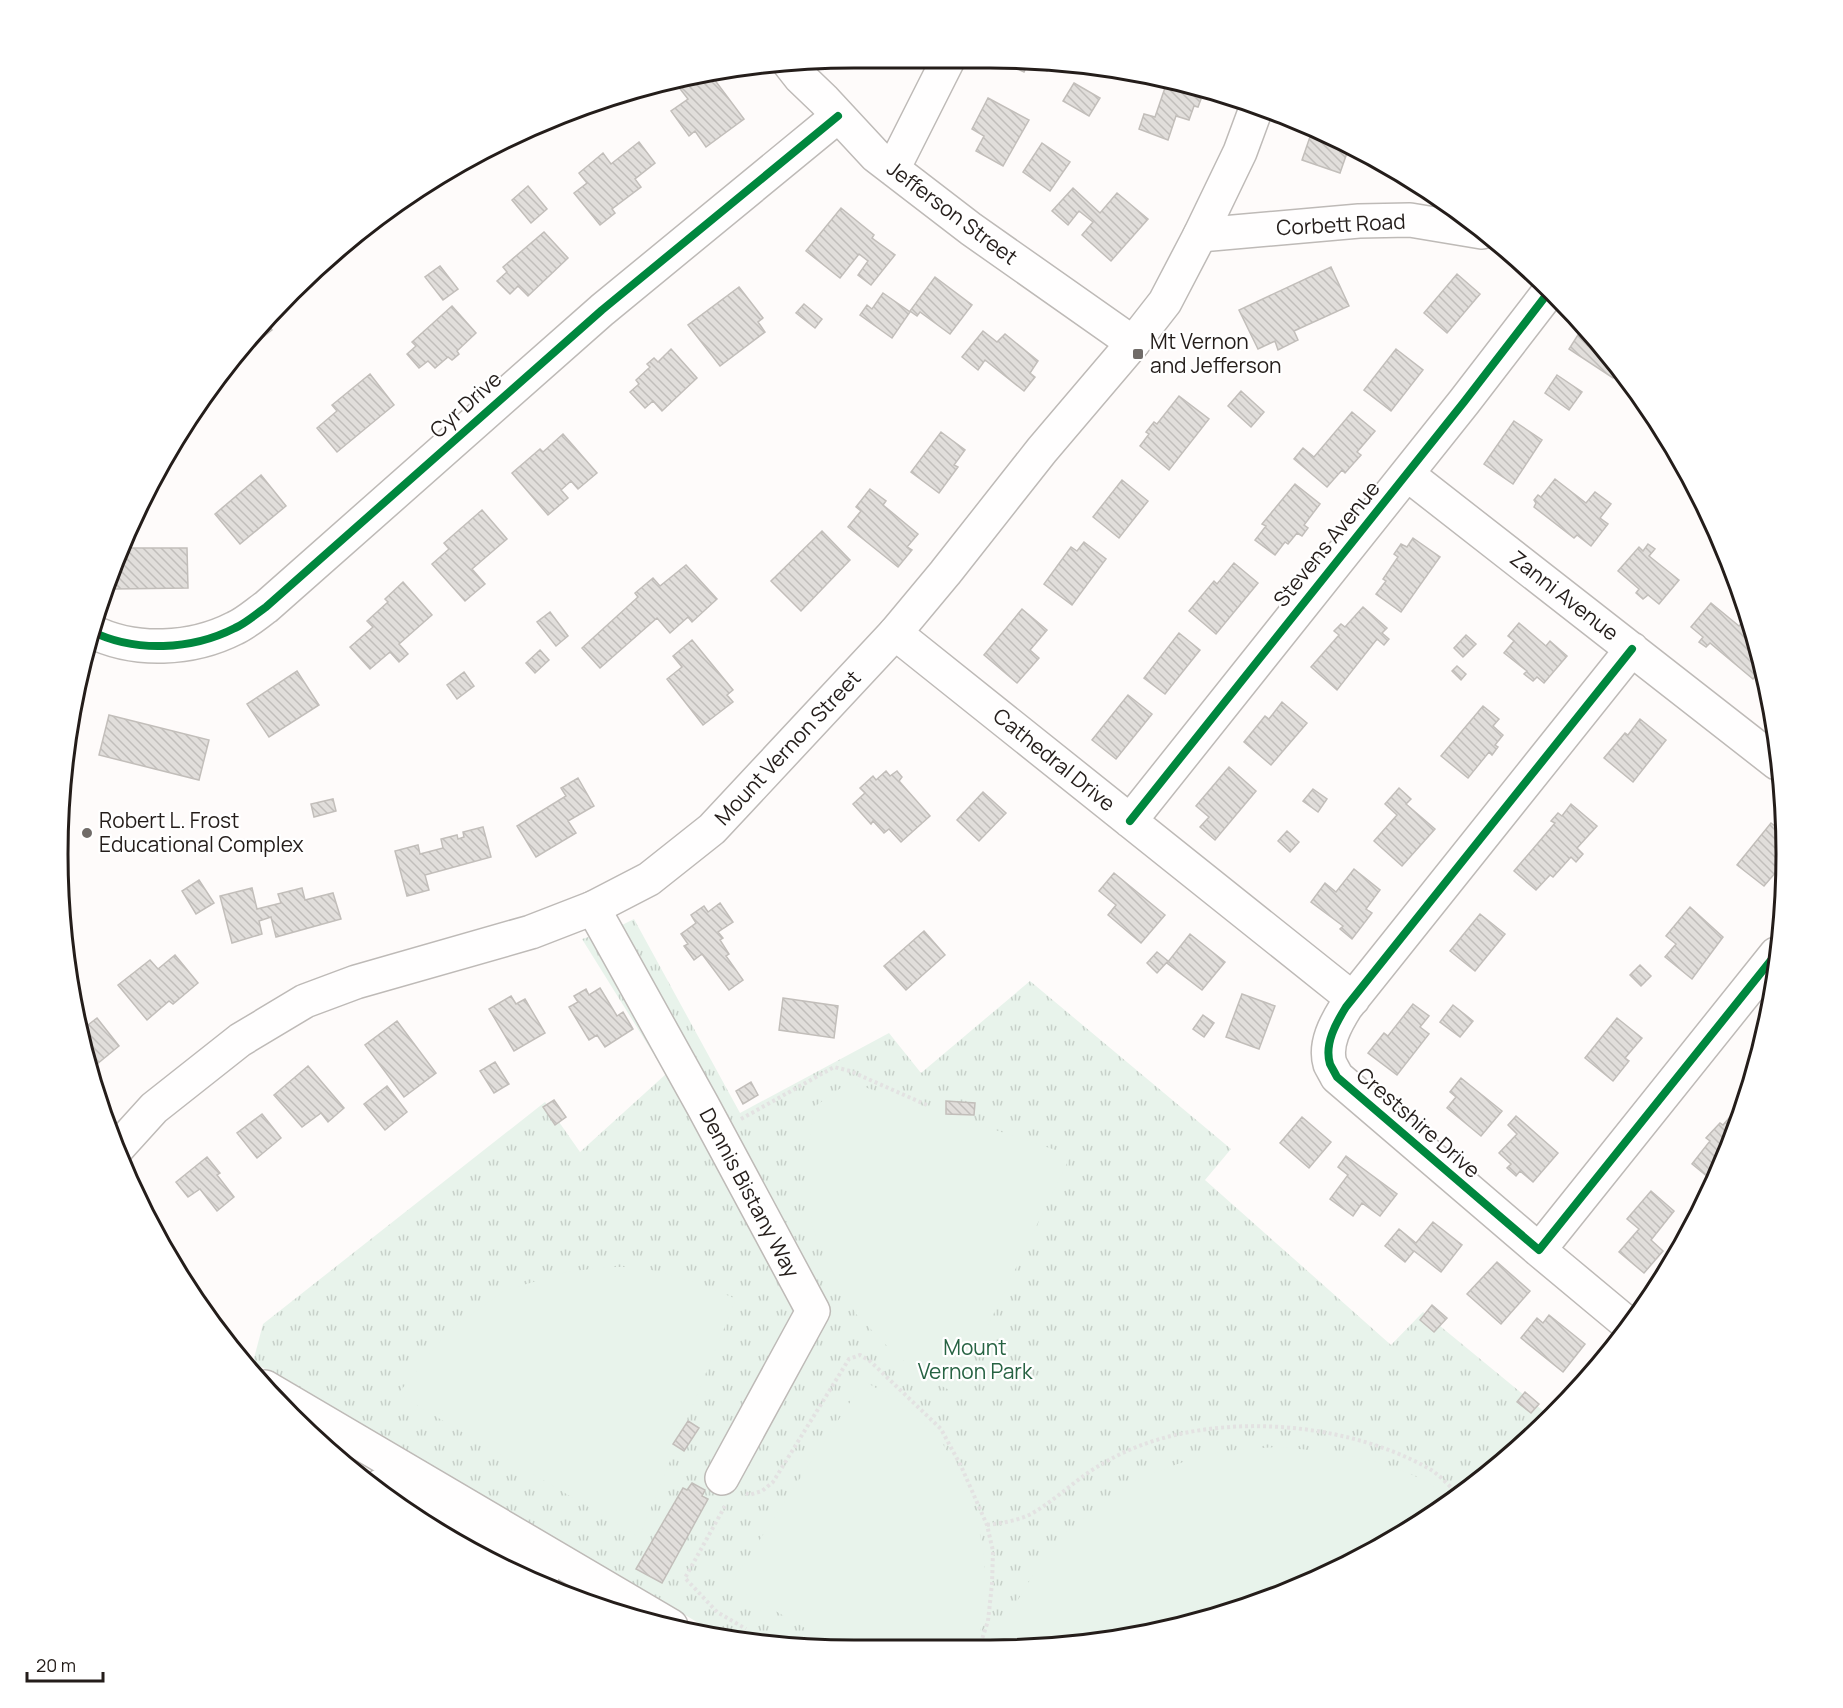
<svg xmlns="http://www.w3.org/2000/svg" width="1843" height="1708" viewBox="0 0 1843 1708" font-family="Manrope,sans-serif">
<defs>
<pattern id="park-tufts" width="24" height="20" patternUnits="userSpaceOnUse" patternTransform="scale(1.5)"><rect width="24" height="20" fill="#e8f3eb"/><path d="M3 7l-1-3M5 7V3M7 7l1-3M15 17l-1-3M17 17v-4M19 17l1-3" fill="none" stroke="#c7d0c9"/></pattern>
<pattern id="building-back-hatch" width="6" height="6" patternUnits="userSpaceOnUse" patternTransform="scale(1.5)"><rect width="6" height="6" fill="#e1dedb"/><path d="M-1 5l2 2M0 0l6 6M5-1l2 2" fill="none" stroke="#c1bebb"/></pattern>
</defs>
<rect width="100%" height="100%" fill="#fefbfa"/>
<path fill="url(#park-tufts)" d="M634,919L740,1113L889,1033L921,1073L1030,981L1231,1149L1205,1180L1391,1345L1423,1312L1552,1418L1432,1517L1294,1590L1144,1636L989,1651L750,1644L726,1639L253,1362L263,1324L545,1102L580,1152L666,1074L582,939L614,929Z"/>
<path fill="#e8f3eb" d="M849,1082L1071,1155L955,1393L919,1374L889,1348L856,1314L832,1274L812,1226L808,1152L814,1107Z
M608,1267H640L699,1283L736,1299L639,1537L398,1394L448,1331L504,1291L566,1272Z
M864,1381L907,1406L938,1436L959,1471L976,1512L984,1558L987,1607L974,1651L838,1647L730,1585Z
M1276,1447C1327,1451 1379,1457 1425,1481C1434,1486 1442,1495 1450,1502L1431,1517L1294,1590L1144,1636L1003,1650L993,1641L1036,1570L1066,1532L1133,1481L1191,1459L1225,1451Z"/>
<path fill="url(#building-back-hatch)" stroke="#c2beba" stroke-width="1.5" d="M1012,58L1041,59L1052,60L1047,71L1029,62L1024,72L1009,65Z
M708,71L744,119L706,147L695,131L689,136L671,111L688,99L674,81L698,72Z
M1168,79L1200,89L1197,97L1201,99L1198,107L1194,106L1189,120L1176,116L1168,140L1139,129L1144,114L1155,117Z
M1074,83L1100,98L1089,116L1063,101Z
M988,98L1029,120L1003,166L976,151L984,136L972,129Z
M1313,128L1349,147L1340,173L1302,160Z
M639,142L655,163L635,179L641,187L612,209L615,213L600,225L574,193L587,183L579,173L603,153L611,164Z
M1042,143L1070,162L1050,191L1023,172Z
M528,186L547,209L531,223L512,200Z
M1073,188L1100,213L1117,193L1148,219L1111,261L1082,235L1093,222L1079,211L1068,225L1052,211Z
M841,208L874,235L872,238L895,255L871,285L858,275L868,261L859,254L840,278L806,251Z
M387,211L340,248L369,222Z
M544,232L568,258L528,296L518,286L510,294L497,281L507,272L503,267Z
M440,266L458,289L443,300L425,277Z
M1331,267L1349,306L1294,331L1298,340L1278,350L1275,341L1258,349L1239,310Z
M1457,274L1480,294L1447,333L1424,313Z
M935,277L972,305L950,334L920,312L917,316L910,311Z
M739,287L763,318L758,322L765,332L720,366L688,325Z
M883,293L910,312L892,338L860,315L867,305L872,309Z
M804,304L822,319L815,328L796,313Z
M452,306L476,333L457,351L459,354L452,360L448,357L435,368L428,361L419,368L407,354L416,346L412,342Z
M264,320L272,330L248,349L244,344L255,329Z
M1583,327L1620,373L1617,371L1613,378L1569,349Z
M983,331L997,342L1005,334L1038,361L1030,373L1035,377L1024,391L985,360L978,370L962,357Z
M671,349L697,378L662,411L653,401L645,408L630,392L639,384L636,380L650,367L647,364L654,358L658,362Z
M1396,349L1423,370L1391,411L1364,390Z
M370,374L394,405L337,452L317,428L337,411L332,405Z
M1557,375L1582,392L1569,410L1545,393Z
M1241,391L1264,412L1251,427L1228,406Z
M1179,396L1209,419L1169,470L1140,446L1149,434L1146,432L1154,422L1157,424Z
M1352,412L1375,431L1357,452L1361,455L1345,473L1342,470L1327,487L1294,459L1303,448L1314,457Z
M1514,421L1542,440L1513,484L1484,464Z
M941,432L965,450L954,465L958,467L939,493L911,472Z
M563,434L597,473L578,489L571,481L561,490L568,498L548,515L512,473L540,449L543,452Z
M261,475L286,506L240,544L215,514Z
M1555,479L1586,503L1595,492L1611,504L1600,518L1608,524L1591,546L1577,535L1574,538L1534,507L1536,503L1534,500L1538,495L1541,497Z
M1122,480L1148,501L1119,538L1093,517Z
M1295,484L1320,504L1304,525L1308,528L1302,536L1297,533L1288,544L1285,542L1275,555L1255,540L1266,526L1262,524Z
M870,489L886,501L883,505L918,534L907,547L912,550L898,567L848,527L861,511L856,507Z
M482,510L507,539L472,569L485,584L465,601L432,564L449,549L444,543Z
M822,531L850,560L801,611L771,581Z
M1413,538L1440,557L1401,612L1376,594L1386,581L1383,579L1398,557L1394,554L1401,544L1407,547Z
M1084,542L1106,559L1072,605L1044,584L1071,547L1077,551Z
M1648,544L1655,549L1649,556L1679,580L1659,604L1648,595L1643,599L1636,593L1639,589L1618,571L1639,547L1643,551Z
M125,548H187L188,588L113,589V577Z
M1234,563L1258,583L1216,634L1189,611L1214,581L1217,584Z
M686,565L717,599L692,622L688,617L670,633L657,618L600,668L582,648L638,597L635,593L653,578L660,586Z
M403,582L432,615L399,644L408,654L399,662L390,652L370,669L350,647L373,627L367,621L388,602L385,599Z
M1711,603L1739,626L1746,618L1747,619L1749,627L1746,630L1751,634L1762,669L1753,679L1710,643L1706,647L1699,642L1703,637L1691,627Z
M1363,607L1387,628L1382,633L1389,639L1384,645L1377,639L1337,690L1311,667L1339,635L1334,631L1341,624L1345,627Z
M1022,609L1047,630L1030,650L1039,658L1017,683L984,655Z
M550,612L568,636L556,646L537,622Z
M1519,623L1546,646L1550,641L1567,656L1544,683L1537,677L1533,681L1524,674L1527,671L1504,653L1514,641L1508,636Z
M1179,633L1200,650L1165,694L1144,678Z
M1466,635L1476,644L1463,657L1454,648Z
M692,640L733,690L727,695L733,702L703,725L667,679L682,667L673,656Z
M540,650L549,660L535,673L526,663Z
M1457,666L1466,674L1461,680L1452,671Z
M297,671L319,705L269,737L247,704Z
M464,672L474,686L457,699L447,685Z
M1128,695L1152,714L1116,759L1092,740Z
M1282,702L1307,723L1271,765L1244,742L1265,716L1269,719Z
M1483,706L1499,719L1493,726L1503,735L1495,745L1498,747L1492,755L1489,752L1468,778L1441,756Z
M109,715L209,740L199,780L99,755Z
M1640,719L1666,740L1633,782L1604,758L1625,733L1628,735Z
M1229,767L1256,791L1215,840L1200,827L1209,817L1196,806Z
M886,771L890,776L897,771L902,777L899,781L930,816L901,842L889,829L884,833L873,821L871,824L853,804L865,793L860,788L873,776L876,780Z
M578,778L594,806L568,821L576,833L536,857L517,826L566,796L561,788Z
M1399,788L1411,799L1406,804L1435,829L1402,866L1374,841L1397,815L1385,804Z
M1313,789L1327,799L1318,812L1303,801Z
M983,792L1006,813L979,841L957,820Z
M333,799L336,811L314,817L311,804Z
M1571,804L1597,826L1577,848L1583,854L1576,862L1571,857L1553,877L1550,875L1536,890L1514,871L1555,823L1551,821L1558,813L1562,816Z
M1771,823L1784,833L1786,854L1785,860L1782,865L1785,868L1780,875L1776,872L1764,886L1737,865Z
M483,827L491,857L425,875L429,890L407,896L395,851L418,845L420,854L443,848L441,839L457,835L458,839L464,837L463,832Z
M1287,831L1299,842L1290,852L1278,841Z
M1354,869L1380,890L1366,909L1372,913L1352,939L1340,929L1343,926L1311,902L1325,883L1336,892Z
M1114,873L1165,915L1141,943L1108,915L1116,905L1099,891Z
M199,880L214,903L196,914L182,891Z
M252,888L257,909L281,903L278,894L302,888L305,900L333,893L341,919L276,937L271,917L259,921L262,934L232,943L220,896Z
M720,903L733,922L718,932L723,938L720,940L729,954L726,956L743,980L729,990L702,954L694,960L684,946L688,944L681,934L696,923L691,915L704,906L708,912Z
M1690,907L1723,937L1692,979L1665,957L1676,944L1666,936Z
M1480,914L1505,934L1475,971L1450,951Z
M924,931L945,955L906,990L884,966Z
M1190,934L1225,962L1202,990L1167,963Z
M1157,952L1168,961L1157,973L1147,963Z
M175,955L198,983L173,1004L169,1001L147,1020L118,985L150,960L158,969Z
M1640,965L1651,976L1641,986L1630,975Z
M600,988L617,1016L623,1012L633,1029L605,1047L597,1035L589,1040L569,1007L578,1002L574,996L586,989L589,995Z
M1242,994L1275,1006L1259,1049L1226,1037Z
M511,996L516,1004L525,999L545,1033L514,1051L489,1009Z
M783,998L838,1006L834,1038L779,1030Z
M1413,1004L1429,1016L1420,1027L1429,1034L1397,1075L1368,1053L1384,1033L1388,1036Z
M1453,1005L1473,1021L1460,1037L1440,1022Z
M1203,1015L1214,1023L1204,1037L1193,1029Z
M97,1018L119,1046L91,1069L79,1032Z
M1617,1018L1642,1038L1625,1058L1629,1061L1613,1081L1585,1058Z
M397,1021L436,1073L404,1097L365,1045Z
M495,1062L509,1084L494,1093L480,1071Z
M308,1066L344,1108L328,1122L321,1113L302,1127L274,1095Z
M1461,1078L1502,1111L1481,1136L1447,1108L1456,1097L1450,1092Z
M751,1082L758,1095L743,1104L736,1091Z
M387,1086L407,1112L385,1130L364,1104Z
M554,1100L566,1117L555,1125L543,1107Z
M946,1101L975,1103L974,1115L946,1114Z
M1743,1102L1725,1159L1713,1181L1692,1164L1710,1141L1706,1138L1720,1123L1723,1125Z
M262,1114L281,1138L257,1158L237,1133Z
M1516,1116L1558,1153L1533,1182L1520,1171L1516,1176L1507,1168L1511,1164L1499,1153L1517,1134L1508,1125Z
M1302,1117L1331,1142L1309,1168L1280,1143Z
M1346,1156L1397,1194L1380,1216L1362,1203L1353,1216L1330,1199L1348,1175L1338,1167Z
M207,1157L220,1173L217,1175L234,1197L217,1211L200,1189L188,1197L176,1182Z
M1651,1191L1674,1211L1651,1240L1663,1251L1644,1273L1619,1252L1639,1229L1627,1219Z
M1433,1222L1462,1245L1441,1272L1414,1251L1405,1262L1385,1246L1399,1229L1416,1243Z
M1497,1262L1530,1291L1501,1324L1467,1294Z
M1432,1305L1447,1318L1434,1332L1420,1320Z
M1549,1315L1585,1344L1563,1372L1521,1338L1537,1318L1543,1323Z
M1569,1385L1576,1389L1558,1411L1553,1406Z
M1525,1392L1539,1404L1531,1413L1517,1402Z
M688,1421L699,1428L684,1451L673,1444Z
M692,1483L705,1490L702,1496L708,1499L662,1583L636,1569L683,1488L687,1490Z"/>
<g fill="none" stroke-linecap="round" stroke-linejoin="round">
<g stroke="#bebab7" stroke-width="36">
<path id="minor" d="M789,63L800,77L824,100L876,156L971,229L1133,343
M893,169L949,58
M1200,235L1359,221L1410,220L1482,232
M1407,474L1777,763
M91,631C135,653 192,650 235,628C246,623 256,614 266,607L602,310L838,116
M895,633L1353,999
M1632,649L1346,1007C1336,1023 1324,1044 1330,1064C1332,1068 1335,1073 1337,1077L1539,1250L1776,954
M1130,821L1464,402L1551,289
M593,908L703,1106L813,1311L722,1478
M1539,1250L1629,1325
M265,1387L671,1626
M380,1486L542,1583"/>
</g>
<g stroke="#bebab7" stroke-width="36">
<path id="major" d="M115,1151L154,1108L240,1040L305,1001L356,982L531,932L593,908L649,879L712,829L895,633L945,573L1042,450L1133,343L1165,302L1200,235L1240,152L1257,106"/>
</g>
<path stroke="#e3e2e2" stroke-width="4" stroke-dasharray="3 3" stroke-linecap="butt" d="M741,1119L834,1067L850,1071L929,1106
M746,1493L749,1495L762,1491L773,1482L849,1359L860,1355L870,1361L941,1429L961,1466L987,1525L993,1551L992,1584L988,1621L978,1651
M725,1506L685,1578L717,1612L746,1629
M987,1525C1002,1523 1017,1521 1031,1514C1056,1500 1077,1478 1102,1464C1193,1409 1336,1417 1428,1468C1439,1474 1449,1486 1459,1495"/>
<use href="#minor" stroke="#fffefe" stroke-width="33"/>
<use href="#major" stroke="#fffefe" stroke-width="33"/>
<g stroke="#fff" stroke-width="11">
<path id="cycleway" d="M91,631C135,653 192,650 235,628C246,623 256,614 266,607L602,310L838,116
M1632,649L1346,1007C1336,1023 1324,1044 1330,1064C1332,1068 1335,1073 1337,1077L1539,1250L1776,954
M1130,821L1464,402L1551,289"/>
</g>
<use href="#cycleway" stroke="#00873e" stroke-width="8"/>
</g>
<g fill="#706b68" stroke="#fff" stroke-width="2">
<rect x="1132" y="348" width="12" height="12" rx="3"/>
<circle cx="87" cy="833" r="6"/>
</g>
<g text-anchor="middle" stroke-width="4.5" stroke-linejoin="round" paint-order="stroke">
<g font-size="21" fill="#241d1a" stroke="#fff">
<text transform="translate(952 213) rotate(37)" y="7">Jefferson Street</text>
<text transform="translate(1341 225) rotate(-3)" y="7">Corbett Road</text>
<text transform="translate(466 405) rotate(-42)" y="7">Cyr Drive</text>
<text transform="translate(1327 544) rotate(-51)" y="7">Stevens Avenue</text>
<text transform="translate(1564 596) rotate(38)" y="7">Zanni Avenue</text>
<text transform="translate(788 748) rotate(-47)" y="7">Mount Vernon Street</text>
<text transform="translate(1054 760) rotate(39)" y="7">Cathedral Drive</text>
<text transform="translate(1418 1123) rotate(41)" y="7">Crestshire Drive</text>
<text transform="translate(749 1193) rotate(62)" y="7">Dennis Bistany Way</text>
</g>
<g font-size="21" fill="#241d1a" stroke="#fff" text-anchor="start">
<text x="1150" y="349">Mt Vernon<tspan x="1150" dy="24">and Jefferson</tspan></text>
<text x="99" y="828">Robert L. Frost<tspan x="99" dy="24">Educational Complex</tspan></text>
</g>
<g font-size="21" fill="#276343" stroke="#fff">
<text x="975" y="1355">Mount<tspan x="975" dy="24">Vernon Park</tspan></text>
</g>
</g>
<path d="M0 0H1843V1708H0ZM854 68H990A786 786 0 0 1 1776 854V854A786 786 0 0 1 990 1640H854A786 786 0 0 1 68 854V854A786 786 0 0 1 854 68Z" fill="#fff" fill-rule="evenodd"/>
<path fill="none" stroke="#241d1a" stroke-width="3" d="M854 68H990A786 786 0 0 1 1776 854V854A786 786 0 0 1 990 1640H854A786 786 0 0 1 68 854V854A786 786 0 0 1 854 68Z"/>
<path d="M27 1672v9h76v-9" fill="none" stroke="#241d1a" stroke-width="3"/>
<text x="36" y="1672" font-size="18" fill="#241d1a" stroke="#ffffff" stroke-width="4.5" paint-order="stroke">20 m</text>
</svg>
